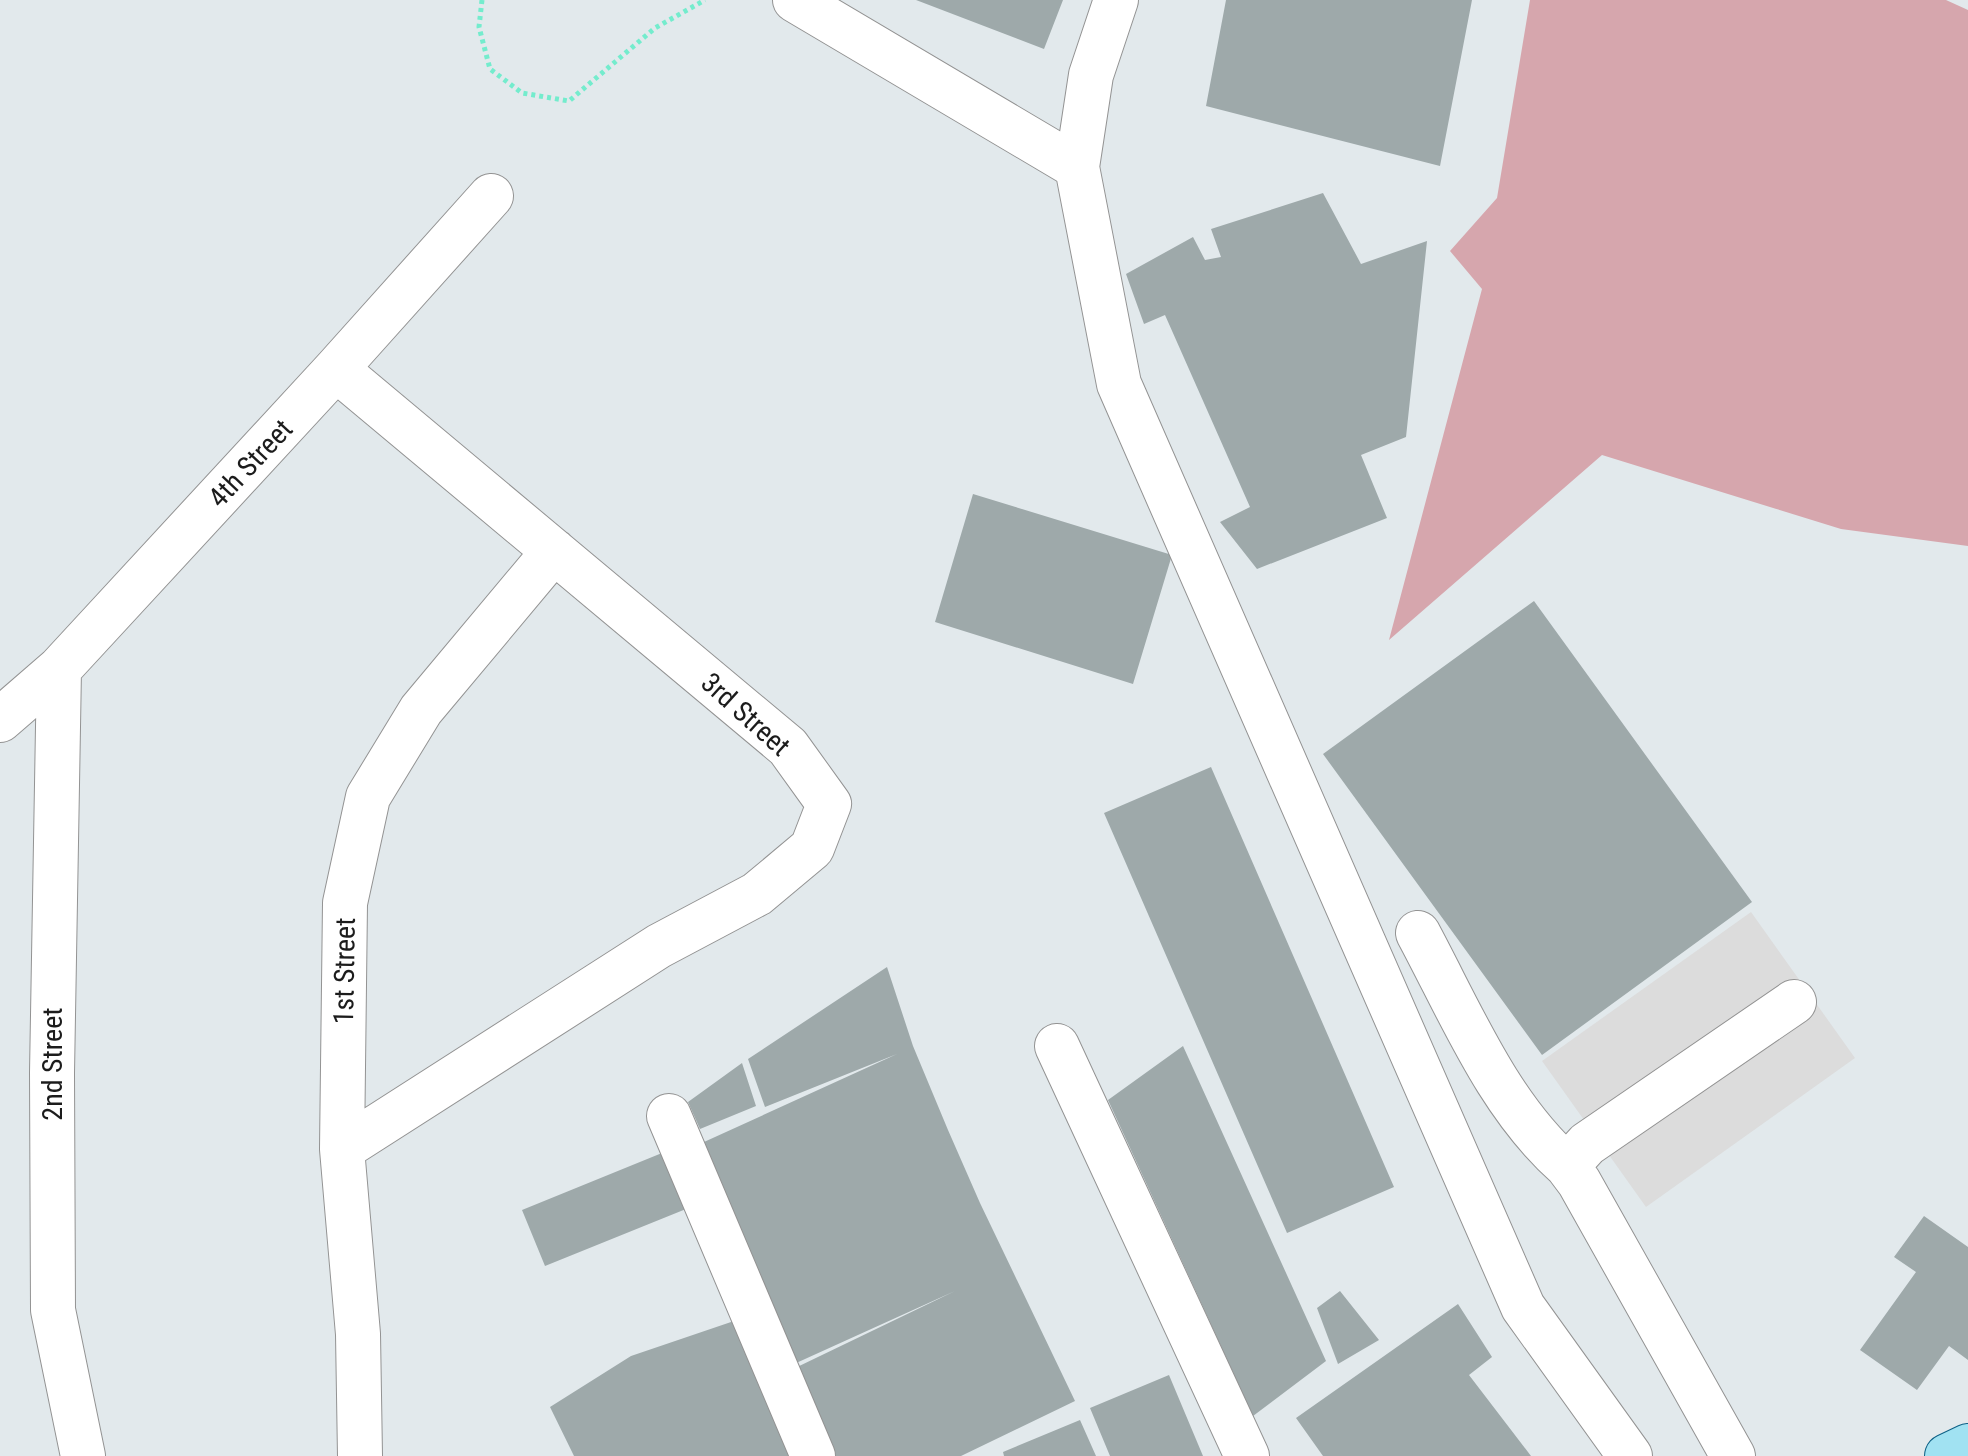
<svg xmlns="http://www.w3.org/2000/svg" width="1968" height="1456" viewBox="0 0 1968 1456" font-family="'Roboto Condensed',sans-serif">
<rect width="100%" height="100%" fill="#e2e9ec"/>
<path fill="#dcdcdc" d="M1751,912L1855,1058L1646,1207L1542,1061Z"/>
<path fill="#d6a6ad" d="M1530,0H1946L1968,10V546L1841,529L1602,455L1389,640L1482,289L1450,251L1497,198Z"/>
<path fill="#9ea9aa" d="M916,0H1063L1044,49Z
M1226,0H1472L1440,166L1206,106Z
M1323,193L1361,264L1427,241L1406,437L1361,455L1387,518L1257,569L1220,522L1250,507L1165,315L1144,324L1126,274L1193,237L1205,260L1221,257L1211,229Z
M973,494L1172,555L1133,684L935,622Z
M1534,601L1752,902L1542,1055L1323,754Z
M1211,767L1394,1187L1287,1233L1104,813Z
M887,967L913,1046L948,1130L980,1203L1075,1401L961,1456H834L793,1369L955,1291L794,1364L733,1220L704,1142L897,1054L765,1107L748,1059Z
M1183,1046L1326,1361L1253,1416L1108,1100Z
M742,1063L756,1106L700,1129L688,1102Z
M662,1153L686,1209L545,1266L522,1210Z
M1924,1216L1968,1247V1360L1949,1346L1917,1390L1860,1350L1916,1272L1894,1257Z
M1340,1291L1379,1340L1338,1364L1317,1308Z
M1458,1304L1492,1357L1469,1375L1531,1456H1323L1296,1418Z
M734,1321L793,1456H574L550,1407L631,1356Z
M1169,1375L1203,1456H1110L1090,1408Z
M1080,1420L1096,1456H1004L1003,1452Z"/>
<g fill="none" stroke-linecap="round" stroke-linejoin="round">
<g stroke="#939393" stroke-width="46">
<path id="minor" d="M795,0L1077,167
M1116,0L1091,75L1077,167L1119,384L1523,1307L1630,1456
M336,369L788,747L829,804L812,848L757,894L659,946L342,1149
M59,669L52,1073L53,1310L83,1456
M0,720L59,669L336,369L491,196
M1418,933C1461,1013 1498,1105 1567,1166
M1057,1046L1247,1456
M669,1116L813,1456
M360,1456L358,1334L342,1149L345,903L368,797L421,710L554,551
M1733,1456L1579,1182L1567,1166L1587,1144L1794,1002"/>
</g>
<g stroke="#0e6186" stroke-width="46">
<path id="major" d="M1947,1456L1968,1446"/>
</g>
<path stroke="#74eccd" stroke-width="5" stroke-dasharray="4 4" stroke-linecap="butt" d="M482,0L479,27L490,69L522,93L569,101L655,28L705,0"/>
<use href="#minor" stroke="#fff" stroke-width="44"/>
<use href="#major" stroke="#a1e2f2" stroke-width="44"/>
</g>
<g text-anchor="middle" stroke-width="6" stroke-linejoin="round" paint-order="stroke">
<g font-size="28" fill="#1c1c1c" stroke="#fff">
<text transform="translate(250 463) rotate(-47)" y="10">4th Street</text>
<text transform="translate(746 714) rotate(42)" y="10">3rd Street</text>
<text transform="translate(344 971) rotate(-89)" y="10">1st Street</text>
<text transform="translate(52 1064) rotate(-90)" y="10">2nd Street</text>
</g>
</g>
</svg>
